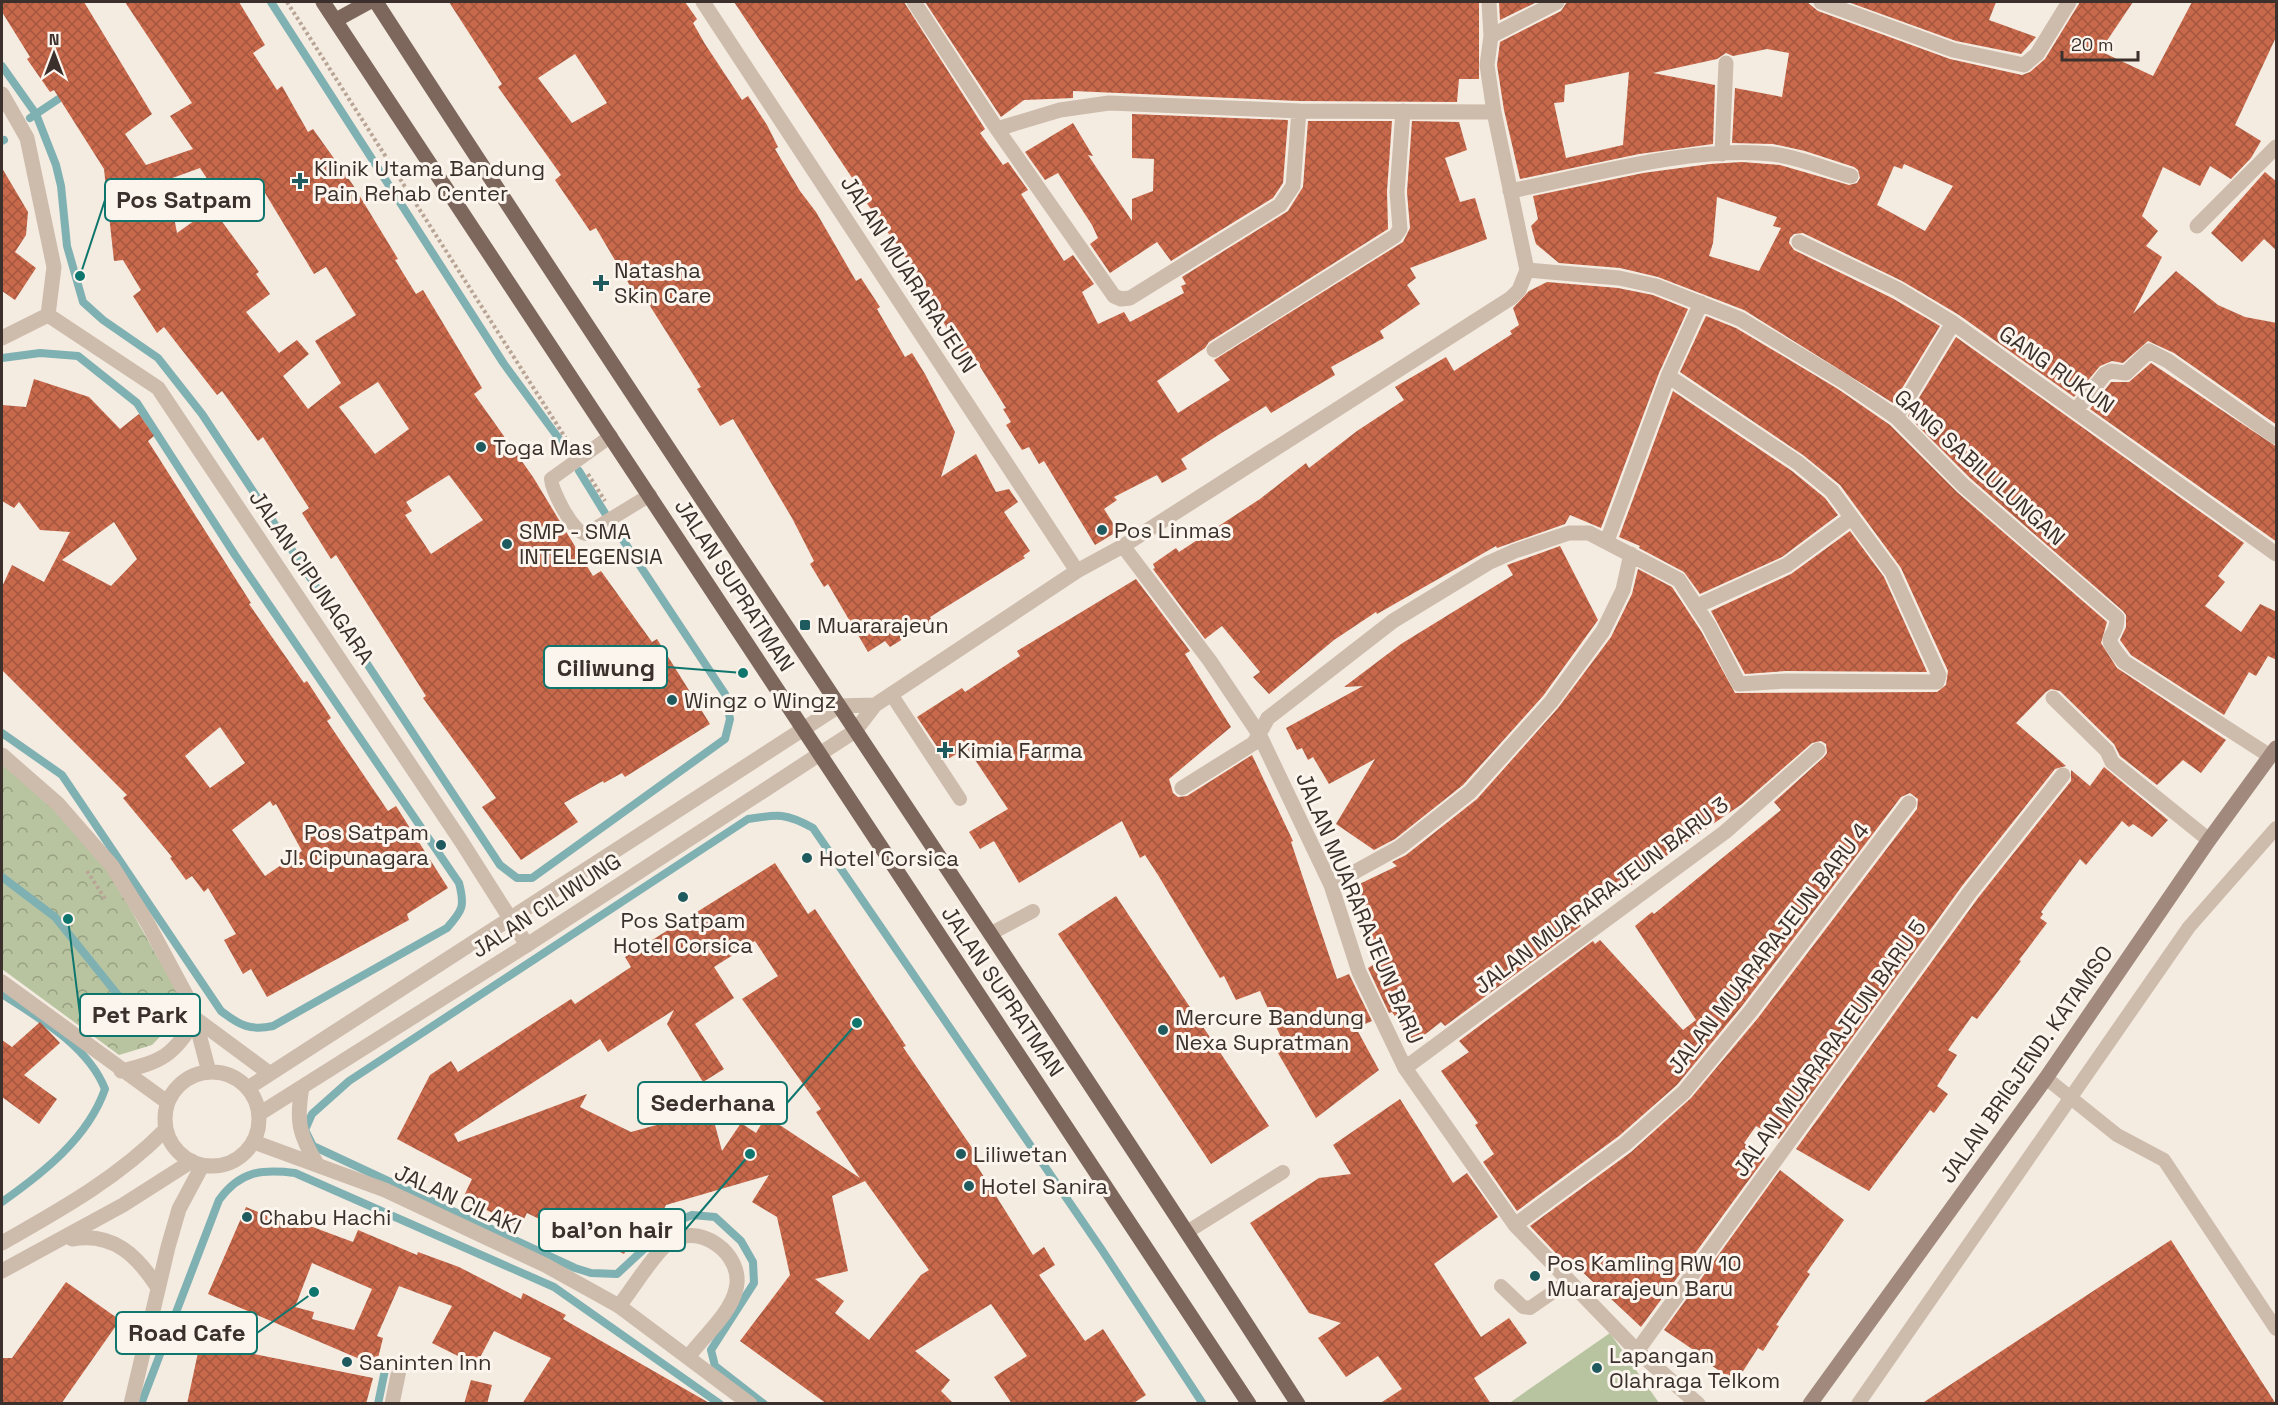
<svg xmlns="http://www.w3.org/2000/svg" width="2278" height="1405" viewBox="0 0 2278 1405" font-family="'Space Grotesk',sans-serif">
<defs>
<pattern id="forest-crowns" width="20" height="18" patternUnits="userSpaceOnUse" patternTransform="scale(1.5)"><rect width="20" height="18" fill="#b8c4a0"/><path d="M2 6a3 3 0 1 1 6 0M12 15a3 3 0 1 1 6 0" fill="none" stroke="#97a083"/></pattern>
<pattern id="building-cross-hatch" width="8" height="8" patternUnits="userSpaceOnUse" patternTransform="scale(1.5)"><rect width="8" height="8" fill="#c8694b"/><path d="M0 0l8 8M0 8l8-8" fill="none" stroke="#a4573f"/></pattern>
</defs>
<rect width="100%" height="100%" fill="#f4ebe1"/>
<path fill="url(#forest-crowns)" d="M2,756L61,800L107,868L187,1009L152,1045L119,1055L2,969Z"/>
<path fill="#b8c4a0" d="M1610,1333L1659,1403L1508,1404Z"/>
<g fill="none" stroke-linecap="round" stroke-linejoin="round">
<path stroke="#7fb0b2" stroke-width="8" d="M271,2L504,364L568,451
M2,66L36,114L56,165L61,186L67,246L83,302L103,320L158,358L202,414L500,865L517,878H532L725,739L730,719L725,694L617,531
M30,118L66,94
M2,141L4,140
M2,358L40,353L78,356L137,403L235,555L459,883C465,906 463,910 447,928L273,1026C250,1031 239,1025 221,1011L62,775L2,733
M579,471L608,518
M2,877L55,917L130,1010
M2,994C39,1018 88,1046 105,1089C88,1138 43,1173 2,1202
M141,1404L219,1200C240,1171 261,1169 295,1173L554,1287L720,1404
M378,1404L385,1370
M764,1404L715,1366L711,1350L754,1283L753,1262L741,1241L715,1217L692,1215L671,1224L617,1274L591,1273L575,1268L313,1146L305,1130L312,1114L349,1081L748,819C778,814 786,813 813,828L1102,1250L1203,1404"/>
</g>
<path fill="url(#building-cross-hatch)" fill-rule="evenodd" d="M2,2H84L152,114L125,134L146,165L193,149L170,116L192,103L125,2H239L265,45L253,53L277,90L282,86L308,132L313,129L353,185L398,259L395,260L416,294L423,290L482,388L474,394L533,477L593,576L601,571L652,642L657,639L710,724L625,777L622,773L604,783L603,781L564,803L578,822L521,860L482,807L496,798L423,698L426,696L336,555L331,559L302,513L309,508L263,437L258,441L222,391L217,395L164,327L157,333L133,296L141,290L123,260L114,261L104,169L54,90L50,92L27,59L30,57L2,12ZM200,168L231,215L265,193L314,274L326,267L356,315L315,341L341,383L308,409L283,376L309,354L297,340L279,353L246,312L270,294L256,274L259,272L212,208L177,233L167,180ZM378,382L409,429L375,454L339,407ZM449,475L483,520L431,554L405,515L412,511L406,502Z
M449,2H685L697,19L693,23L705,44L742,100L748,96L767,125L778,147L775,149L800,191L816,212L856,281L861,278L880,307L877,309L905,357L912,353L925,374L955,432L941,477L976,454L996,492L1009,489L1018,502L1004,512L1030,551L1023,556L1025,558L930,617L932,621L890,647L885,641L868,652L828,584L824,587L810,564L814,561L792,518L733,419L720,426L697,389L701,387L645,298L639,301L596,228L590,231L555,180L561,175L498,87L502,84ZM575,54L607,103L572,123L538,78Z
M734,2H904L985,129L980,133L1003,165L1008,162L1028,190L1021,194L1064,261L1073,255L1094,284L1082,292L1098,324L1124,312L1130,322L1184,293L1181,286L1186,284L1182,277L1288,211L1303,187L1308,121H1392L1387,191L1388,229L1209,342L1205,348L1157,381L1178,413L1230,380L1214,360L1403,242L1410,228L1407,192L1412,121L1459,122L1467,150L1445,158L1460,202L1475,198L1487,239L1410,268L1416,278L1407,285L1420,304L1380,331L1384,338L1331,367L1335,375L1271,413L1266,406L1223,432L1181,459L1187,469L1162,483L1157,475L1114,497L1117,500L1104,509L1118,531L1095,545L1044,461L1039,464L1029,447L1022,450L1006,425L1011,422L1003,409L1006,408L972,354L965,359L924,289L927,287L863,198L865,197Z
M925,2H1479V79H1459L1457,102L1299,101L1073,91V98L1024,100L1001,117Z
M1499,2H1537L1500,20Z
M1567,2H1807L1818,11L1950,59L2022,75L2030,72L2045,59L2080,2H2133L2100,51L2153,76L2192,2H2277V35L2235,125L2261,141L2251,158L2231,179L2210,166L2200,186L2163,167L2142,216L2158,231L2146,246L2162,257L2133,314L2176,271L2218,305L2245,317L2277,323V425L2174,353L2148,341L2123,363L2112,361L2100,366L2074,397L1959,315L1902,281L1803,233L1794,234L1790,238L1789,243L1794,250L1892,298L1940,326L1893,403L1744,310L1658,277L1620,268L1559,263L1536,244L1531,226L1538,219L1533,196L1643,173L1710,164L1742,162L1780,165L1849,185L1857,183L1860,178L1858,170L1854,167L1805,151L1773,144L1732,143L1735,88L1782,97L1789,53L1767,49L1733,56L1726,53L1717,59L1653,73L1715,85L1713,144L1639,154L1520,179L1504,110L1497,65L1500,42L1561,11ZM1629,72L1623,145L1566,158L1554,103L1564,102L1565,85ZM1904,164L1953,186L1925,231L1877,205L1894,166L1902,169ZM1717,197L1777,217L1773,226L1781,228L1759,271L1709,256L1713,243Z
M1848,2H1996L1989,20L2036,37L2021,54L1956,41Z
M1132,114L1288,120L1283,183L1273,198L1171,261L1157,242L1110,273L1090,244L1098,238L1092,225L1058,173L1045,180L1025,152L1073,123L1093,156L1088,155L1132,221V199L1153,191L1154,159L1132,158Z
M2,168L28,212L26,235L15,252L36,268L15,300L2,291Z
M2265,172L2277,182V251L2264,239L2242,262L2211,233Z
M1547,282L1618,288L1653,295L1688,309L1659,373L1601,528L1570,515L1565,524L1497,548L1496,546L1377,614L1376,612L1334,640L1269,694L1253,677L1260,672L1222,626L1205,639L1153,569L1155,568L1153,564L1176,548L1179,552L1260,499L1306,463L1309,468L1357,431L1404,400L1395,387L1446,357L1454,371L1512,334L1510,331L1519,325L1513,308L1529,291Z
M1706,316L1736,328L1838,389L1890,425L1957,492L2107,622L2101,643L2117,668L2226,740L2201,773L2183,760L2157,785L2120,756L2114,744L2060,691L2051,689L2046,692L2016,723L2066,766L2055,769L1962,886L1779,1139L1756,1126L1744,1143L1765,1158L1641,1327L1576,1266L1572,1270L1530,1226L1631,1152L1691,1098L1758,1018L1917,809L1918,799L1910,793L1901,797L1742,1006L1677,1085L1619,1136L1517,1211L1483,1162L1494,1154L1475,1125L1478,1123L1441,1071L1469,1052L1459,1041L1593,941L1595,944L1600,940L1683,1030L1696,1020L1635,926L1652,912L1654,914L1781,810L1774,802L1824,757L1827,753L1826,744L1821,741L1812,743L1742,804L1630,881L1633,884L1614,894L1606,882L1569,911L1581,926L1445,1026L1441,1022L1414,1043L1392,1012L1389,1013L1368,968L1378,962L1349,889L1397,866L1392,862L1406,855L1477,799L1558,708L1611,637L1632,594L1638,569L1672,587L1701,631L1735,693L1937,692L1946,685L1948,671L1901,568L1840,485L1803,455L1680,372Z
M1956,337L2244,543L2218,576L2225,582L2205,606L2241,632L2260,604L2277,612V660L2268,656L2256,676L2249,672L2224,715L2131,655L2120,640L2126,627V615L2123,611L1970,478L1908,416Z
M2151,363L2277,447V542L2090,409L2111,382H2129Z
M34,379L89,397L120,429L139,414L154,436L148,441L251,603L249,604L304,683L307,681L331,718L327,721L388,811L396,806L448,888L407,914L409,920L267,997L251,969L243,974L224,940L236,934L208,888L204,892L192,876L186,880L170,858L172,857L123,798L127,795L2,670V587L12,565L44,582L70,532L40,530L19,502L14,508L2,501V405L26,407ZM114,522L137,559L111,586L62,560ZM220,727L245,763L210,788L185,756ZM270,801L273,806L276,804L302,851L265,876L232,830Z
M1673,391L1792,471L1825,498L1838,515L1782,557L1700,594L1684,572L1639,548L1640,546L1619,537Z
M1850,531L1884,577L1927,672L1786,671L1745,674L1711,611L1791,574Z
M1560,546L1598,620L1543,696L1463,785L1395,839L1374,850L1336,824L1375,759L1329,784L1313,757L1308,760L1302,748L1297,750L1286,728L1363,686L1344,687L1401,644L1513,575L1507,565Z
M1136,579L1190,651L1185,654L1231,727L1169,779L1173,793L1178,797L1187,796L1252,755L1293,841L1291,842L1337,979L1349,974L1372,1021L1356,1028L1379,1070L1316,1118L1275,1048L1284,1044L1260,991L1236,1000L1224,976L1220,978L1158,875L1145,855L1140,858L1122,821L1019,883L994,841L980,849L969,832L1008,809L967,748L946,760L917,717L962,688L965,692L1020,656L1017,651Z
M2104,767L2168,820L2152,837L2133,824L2129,827L2122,821L2086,865L2080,859L2041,912L2043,914L2040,918L2047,923L2019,960L2021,961L1977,1019L1972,1016L1948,1050L1957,1055L1937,1086L1948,1094L1934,1113L1930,1110L1869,1191L1796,1149L1978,898L2071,781V770L2090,786Z
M775,863L808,914L815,909L906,1046L903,1047L979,1158L974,1161L1033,1255L1044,1247L1055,1265L1039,1275L1085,1341L1103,1329L1146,1395L1132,1404H1012L994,1377L1027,1356L991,1304L915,1351L950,1380L941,1391L954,1404H827L740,1341L790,1275L777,1217L752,1202L769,1175L666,1205L643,1249L630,1243L624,1254L579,1231L576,1237L527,1213L520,1227L463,1198L472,1179L397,1139L430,1075L451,1061L458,1072L571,999L575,1004L631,967L625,957ZM755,941L778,976L742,999L821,1109L816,1112L860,1178L766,1116L756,1133L741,1123L722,1151L711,1110L631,1132L580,1107L587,1094L458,1142L454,1134L600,1039L608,1052L674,1010L667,1024L703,1082L724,1069L695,1024L734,998L714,967ZM865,1181L929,1270L921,1275L869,1340L835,1313L844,1301L815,1279L848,1271L832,1196Z
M1116,896L1269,1126L1211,1164L1058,934Z
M40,1022L60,1043L24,1075L57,1099L39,1124L2,1097V1040L12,1047Z
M1400,1099L1453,1183L1467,1173L1498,1217L1434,1264L1481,1337L1509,1318L1527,1343L1474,1378L1491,1404H1379L1402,1389L1378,1356L1346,1377L1318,1338L1341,1323L1309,1313L1250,1223L1319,1178L1351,1174L1333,1145Z
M1780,1170L1844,1220L1807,1272L1810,1274L1776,1325L1779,1326L1763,1351L1758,1348L1736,1382L1699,1357L1701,1355L1664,1330Z
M246,1207L289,1225L291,1219L353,1242L358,1230L417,1255L418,1252L459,1267L521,1299L523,1293L566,1315L563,1319L711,1404H522L551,1358L494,1331L476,1365L432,1343L452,1306L399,1286L377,1336L383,1338L376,1366L208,1294ZM312,1263L372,1289L354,1330L312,1319L314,1312L295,1307Z
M2171,1240L2276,1404H1921Z
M66,1282L120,1320L61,1404H2V1358H12Z
M200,1343L373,1378L366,1404H187Z
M471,1380L492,1385L487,1404H464Z"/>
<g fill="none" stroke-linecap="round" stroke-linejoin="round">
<path stroke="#b9a596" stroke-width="4" stroke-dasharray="3 3" stroke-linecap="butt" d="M287,2L570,445
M588,474L605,501
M87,871L106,900
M158,1023L163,998"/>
<path stroke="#cdbbac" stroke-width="14" d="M611,436L551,479C552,491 573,533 586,534L650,495
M891,694L960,799
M990,934L1033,911
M2046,1078L2117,1135L2164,1160L2276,1329
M1187,1232L1283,1172
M1501,1286L1523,1307L1530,1308L1569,1281
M1858,1404L2189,927L2276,828"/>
<path stroke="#cdbbac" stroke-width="15" d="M703,2L1077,571
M914,2L997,129L1114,296L1121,299L1130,298L1280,205L1293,186L1299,111
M1821,2L1953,50L2024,65L2037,54L2069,2
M1491,36L1557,2
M2,94L27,138L54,267L48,315
M997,129L1060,110L1109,103L1299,111L1494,112
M1722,154L1726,63
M1510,191C1587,176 1695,145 1772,154C1799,157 1826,169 1851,176
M2197,226L2276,147
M1799,242L1897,289L1953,323L2276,554
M1527,270L1619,278L1656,286L1740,319L1843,381L1896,417L1963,485L2117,618C2117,644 2097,629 2124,662L2270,756
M48,315L158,388L461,841L527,945
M2,338L48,315
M1214,350L1395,236L1400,229L1397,192L1403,111
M2076,410L2105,374L2111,371L2126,373L2149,351L2168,361L2276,437
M1896,417L1953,323
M1607,541L1668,376L1701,303
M1123,546L1210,661L1259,734L1331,885L1359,972L1405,1068L1515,1225L1637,1351L1698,1404
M1697,606L1787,565L1851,518
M2053,698L2107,751L2112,762L2209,840
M839,706L875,705
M855,731L875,705L1077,571L1123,546L1511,298L1519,290L1527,270L1494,112L1487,65L1491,36L1489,2
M1182,788L1254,743L1268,718L1393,621L1488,563L1515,551L1569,533H1589L1679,580L1709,626L1739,684L1786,681L1937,682L1939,675L1892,572L1832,491L1798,463L1668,376
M1331,885L1400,847L1470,792L1551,702L1603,631L1623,590L1631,554
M1405,1068L1725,832L1818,750
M1515,1225L1625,1144L1684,1092L1750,1012L1909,803
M619,1306C634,1287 650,1259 667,1244C697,1219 745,1254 736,1289C731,1313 704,1336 689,1356
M1637,1351L1970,892L2063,775
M392,1404L399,1370"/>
<path stroke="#cdbbac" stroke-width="15" d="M2,755L58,804L112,866L147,922L191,1004L209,1072
M2,982L167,1102
M196,1019L269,1073
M121,1071C163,1062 173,1055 196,1019
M165 1119a47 47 0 1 1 94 0a47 47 0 1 1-94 0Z
M302,1087C296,1121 299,1135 317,1164
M248,1088L839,706
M259,1114L527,945L855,731
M254,1142L385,1190L545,1265L619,1306L750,1404
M72,1239C113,1232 137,1255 158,1288
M2,1243C60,1210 118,1178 165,1130
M2,1271L123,1205L192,1161
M131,1404L168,1247L179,1209L202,1166"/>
<path stroke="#a18a7d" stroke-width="15" d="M1810,1404L2046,1078L2209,840L2276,748"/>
<path stroke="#7d675c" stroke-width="15" d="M323,2L1249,1404
M376,2C679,472 995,933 1298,1404
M336,20L369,2"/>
</g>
<g fill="#1f5a5e" stroke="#fbf5ee" stroke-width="2">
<path d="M297 172h6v6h6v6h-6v6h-6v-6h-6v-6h6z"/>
<path d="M598 274h6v6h6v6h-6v6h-6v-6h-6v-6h6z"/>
<circle cx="481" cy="447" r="6"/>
<circle cx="1102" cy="530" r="6"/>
<circle cx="507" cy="544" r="6"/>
<rect x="799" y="619" width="12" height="12" rx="3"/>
<circle cx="672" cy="700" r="6"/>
<path d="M942 741h6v6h6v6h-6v6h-6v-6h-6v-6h6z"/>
<circle cx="441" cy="845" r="6"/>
<circle cx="807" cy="858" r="6"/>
<circle cx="683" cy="897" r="6"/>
<circle cx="1163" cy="1030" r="6"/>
<circle cx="961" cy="1154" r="6"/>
<circle cx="969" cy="1186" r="6"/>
<circle cx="247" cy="1217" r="6"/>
<circle cx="1535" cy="1276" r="6"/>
<circle cx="347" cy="1362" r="6"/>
<circle cx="1597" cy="1368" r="6"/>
</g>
<g text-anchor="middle" stroke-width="6" stroke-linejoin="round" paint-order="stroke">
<g font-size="22" fill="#3b302b" stroke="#fbf5ee" text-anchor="start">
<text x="314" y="176">Klinik Utama Bandung<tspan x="314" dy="25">Pain Rehab Center</tspan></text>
<text x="614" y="278">Natasha<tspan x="614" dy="25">Skin Care</tspan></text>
<text x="493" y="455">Toga Mas</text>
<text x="1114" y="538">Pos Linmas</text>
<text x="519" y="539">SMP - SMA<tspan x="519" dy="25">INTELEGENSIA</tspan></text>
<text x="817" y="633">Muararajeun</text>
<text x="684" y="708">Wingz o Wingz</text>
<text x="957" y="758">Kimia Farma</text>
<text x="429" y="840" text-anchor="end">Pos Satpam<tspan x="429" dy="25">Jl. Cipunagara</tspan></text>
<text x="819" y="866">Hotel Corsica</text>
<text x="683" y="928" text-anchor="middle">Pos Satpam<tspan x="683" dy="25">Hotel Corsica</tspan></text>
<text x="1175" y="1025">Mercure Bandung<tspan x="1175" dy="25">Nexa Supratman</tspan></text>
<text x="973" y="1162">Liliwetan</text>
<text x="981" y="1194">Hotel Sanira</text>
<text x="259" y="1225">Chabu Hachi</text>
<text x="1547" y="1271">Pos Kamling RW 10<tspan x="1547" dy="25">Muararajeun Baru</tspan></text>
<text x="1609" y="1363">Lapangan<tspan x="1609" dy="25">Olahraga Telkom</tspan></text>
<text x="359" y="1370">Saninten Inn</text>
</g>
<g font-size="22" fill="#3b302b" stroke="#fbf5ee">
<text transform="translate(909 274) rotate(57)" y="8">JALAN MUARARAJEUN</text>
<text transform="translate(2057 369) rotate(35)" y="8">GANG RUKUN</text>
<text transform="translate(1980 467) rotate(42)" y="8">GANG SABILULUNGAN</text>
<text transform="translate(312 577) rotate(56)" y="8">JALAN CIPUNAGARA</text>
<text transform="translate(735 585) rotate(57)" y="8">JALAN SUPRATMAN</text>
<text transform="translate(1601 895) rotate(-37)" y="8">JALAN MUARARAJEUN BARU 3</text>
<text transform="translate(546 905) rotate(-33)" y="8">JALAN CILIWUNG</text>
<text transform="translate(1360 908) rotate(67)" y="8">JALAN MUARARAJEUN BARU</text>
<text transform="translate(1768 948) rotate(-52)" y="8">JALAN MUARARAJEUN BARU 4</text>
<text transform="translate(1003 991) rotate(56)" y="8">JALAN SUPRATMAN</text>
<text transform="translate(1829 1048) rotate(-54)" y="8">JALAN MUARARAJEUN BARU 5</text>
<text transform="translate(2026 1064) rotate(-55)" y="8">JALAN BRIGJEND. KATAMSO</text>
<text transform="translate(458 1199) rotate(25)" y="8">JALAN CILAKI</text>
</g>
</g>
<path fill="none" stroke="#0f766e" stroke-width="2" d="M80 276L105 200M743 673L667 667M68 919L80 1015M857 1023L787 1103M750 1154L685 1230M314 1292L257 1333"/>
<g fill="#0f766e" stroke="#fbf5ee" stroke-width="2">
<circle cx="80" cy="276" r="6"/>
<circle cx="743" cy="673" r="6"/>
<circle cx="68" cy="919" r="6"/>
<circle cx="857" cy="1023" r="6"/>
<circle cx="750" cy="1154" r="6"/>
<circle cx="314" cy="1292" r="6"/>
</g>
<g fill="#fbf5ee" stroke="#0f766e" stroke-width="2">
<rect x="105" y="179" width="159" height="42" rx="6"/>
<rect x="544" y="646" width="123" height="42" rx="6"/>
<rect x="80" y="994" width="120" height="42" rx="6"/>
<rect x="638" y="1082" width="149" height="42" rx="6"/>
<rect x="539" y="1209" width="146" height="42" rx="6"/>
<rect x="116" y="1312" width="141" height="42" rx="6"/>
</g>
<g font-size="24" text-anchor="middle" font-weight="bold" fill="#3b302b">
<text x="184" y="208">Pos Satpam</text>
<text x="606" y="676">Ciliwung</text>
<text x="140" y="1023">Pet Park</text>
<text x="713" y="1111">Sederhana</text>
<text x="612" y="1238">bal'on hair</text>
<text x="187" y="1341">Road Cafe</text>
</g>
<rect width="2278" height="1405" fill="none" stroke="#3b302b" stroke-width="6"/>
<g transform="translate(54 54)" stroke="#fbf5ee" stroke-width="4.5" paint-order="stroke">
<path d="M0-4.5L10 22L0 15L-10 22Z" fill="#3b302b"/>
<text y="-9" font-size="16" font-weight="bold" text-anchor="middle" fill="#3b302b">N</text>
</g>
<path d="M2062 51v9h76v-9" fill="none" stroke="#3b302b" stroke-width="3"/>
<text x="2071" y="51" font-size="18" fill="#3b302b" stroke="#fbf5ee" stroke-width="4.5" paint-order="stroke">20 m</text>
</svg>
